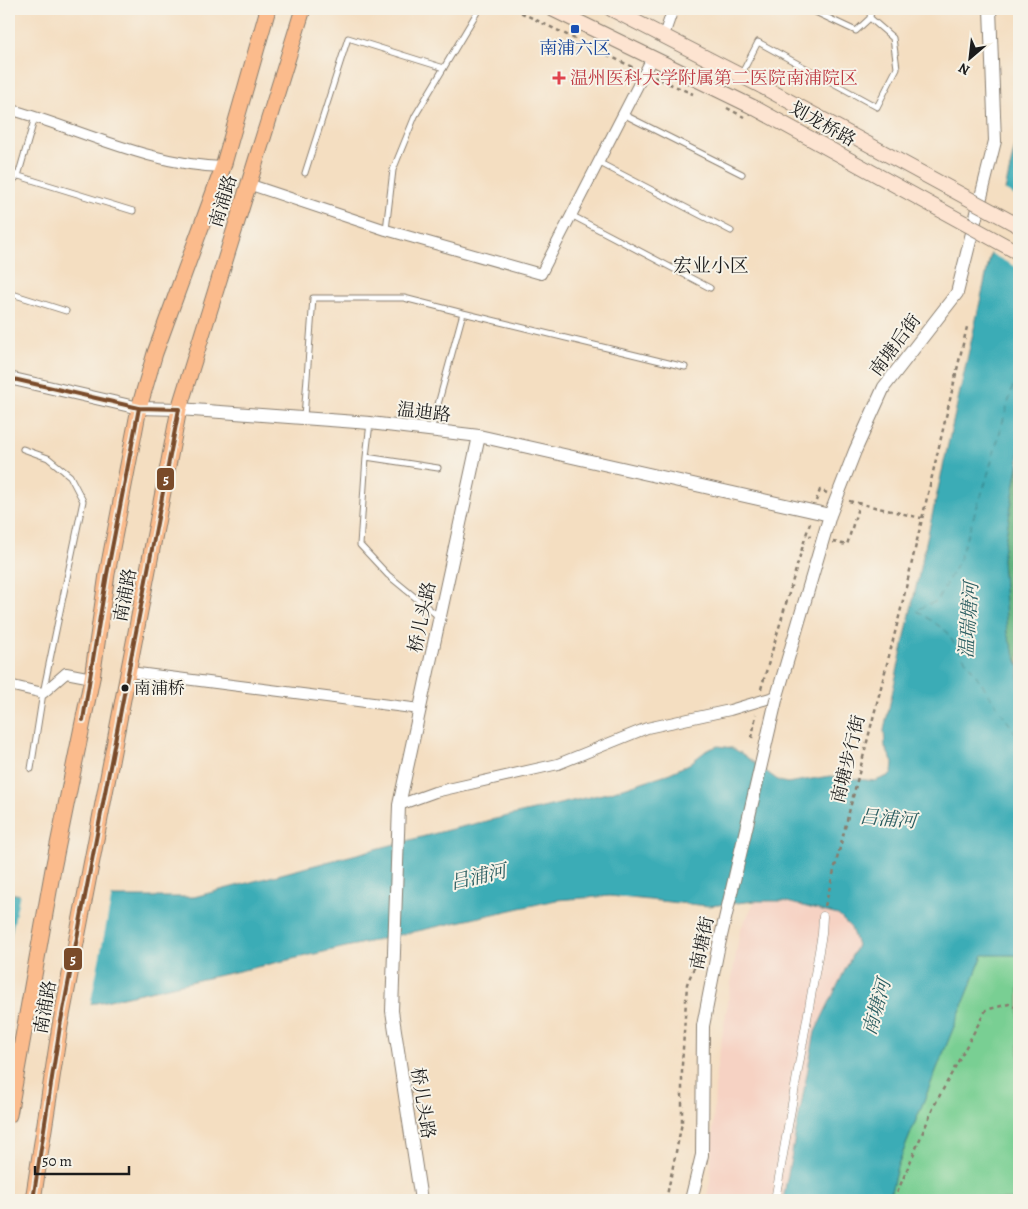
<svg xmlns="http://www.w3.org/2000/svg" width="1028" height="1209" viewBox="0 0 1028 1209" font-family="Alegreya,'Noto Serif SC',serif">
<rect width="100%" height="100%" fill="#f7f3e8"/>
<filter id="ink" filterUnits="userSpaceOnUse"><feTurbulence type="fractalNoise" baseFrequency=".02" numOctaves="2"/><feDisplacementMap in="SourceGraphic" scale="10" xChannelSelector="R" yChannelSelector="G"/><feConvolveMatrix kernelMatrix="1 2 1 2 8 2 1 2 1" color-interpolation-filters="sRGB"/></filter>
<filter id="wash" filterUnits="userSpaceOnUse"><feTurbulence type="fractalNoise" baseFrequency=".0096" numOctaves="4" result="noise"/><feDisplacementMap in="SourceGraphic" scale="20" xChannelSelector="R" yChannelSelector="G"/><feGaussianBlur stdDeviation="1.12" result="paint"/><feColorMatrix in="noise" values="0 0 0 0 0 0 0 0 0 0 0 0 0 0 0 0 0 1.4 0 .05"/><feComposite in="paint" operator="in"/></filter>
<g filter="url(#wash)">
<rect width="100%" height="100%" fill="#f4dec1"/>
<path fill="#f6d2c3" d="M755,901H783L838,915L851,928L857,945L815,1032L783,1200H706L710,1181L716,1072L740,930Z"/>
<path fill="#79cf93" stroke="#4a7658" d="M983,954L1019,955V1200H889L897,1167Z"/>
<path fill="#62b27d" stroke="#3f674c" d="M1019,460V666L1007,634L1002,559Z"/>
<path fill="#3bacb6" stroke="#2c6469" d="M1019,128V460L1002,559L1007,634L1019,666V955H983L897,1167L889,1200H783L815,1032L857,945L851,928L838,915L783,901H755L709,906L610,896L556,900L96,1003L9,1007V893L33,897H194L448,830L611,792L670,773L689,764L707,750L718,746L732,748L741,753L779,781L787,783L830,776L875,781L888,776L892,772L893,763L885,747L884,730Z"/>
<path fill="#f4dec1" d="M1002,189L1019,198V269L988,252Z
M20,893L112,895L90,1006L9,1009V946Z"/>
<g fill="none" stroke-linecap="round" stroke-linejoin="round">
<path stroke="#2a5d61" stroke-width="1" stroke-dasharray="6 5" stroke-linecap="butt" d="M1019,365L986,481L958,562L937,601L916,610L945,630L1019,738"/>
</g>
</g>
<g filter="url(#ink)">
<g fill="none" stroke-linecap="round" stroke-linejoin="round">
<g stroke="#887d6e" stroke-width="7">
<path id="service" d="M809,9L856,31L870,18
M741,75L758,42L877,107L897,68L893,38L870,18L871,9
M623,114L742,174
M598,162L731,231
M9,173L133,211
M305,173L348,38L444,68
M9,184L18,176L35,117
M571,215L710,288
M386,230L393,170L415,116L479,9
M9,293L66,311
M304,417L313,298H404L463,313
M431,430L463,313L685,367
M23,449L48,458L70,476L83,501L43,693L31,769
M366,457L370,423
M438,468L366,457L360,545L388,575L439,617"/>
</g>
<g stroke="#887d6e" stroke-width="9">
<path id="pedestrian" d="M775,1200L822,934L823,916"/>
</g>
<g stroke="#887d6e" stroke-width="12">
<path id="minor" d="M664,35L673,9
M9,109C80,129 149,165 223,167
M248,184L386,230L541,274L652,58
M130,672L420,709
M9,685L43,693L66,673L92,678
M399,805L435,792L558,764L647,728L730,710L777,696"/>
</g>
<g stroke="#887d6e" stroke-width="14">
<path id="tertiary" d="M9,378L139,408L179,409L370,423L479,436L830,515
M777,696L830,515L855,451L884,387L957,293L995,141L990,9
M421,1200L392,1011L399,805L479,436
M691,1200L702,1155L703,1026L718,949"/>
</g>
<g stroke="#887d6e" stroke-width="16">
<path id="secondary" d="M552,9L753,107
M611,9L763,87"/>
</g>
<g stroke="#887d6e" stroke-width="17">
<path id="primary" d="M9,1115L53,869L92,678L107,574L139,408L155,353L223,167L268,9
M33,1200L60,1026L179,409L303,9"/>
</g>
<path stroke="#887d6e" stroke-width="2.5" stroke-dasharray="4 4" stroke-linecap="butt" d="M514,9L636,69
M654,77L693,94
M816,501L820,490L827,493
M849,501L921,518
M810,523L806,535L811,536
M833,542L847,545L859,504
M761,689L806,535
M752,738L756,714
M825,906L900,613L967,327
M666,1200L682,1123V1065L687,984L705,942H707
M894,1200L934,1106L986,1010L1009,1004L1019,1009"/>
<use href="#service" stroke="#fff" stroke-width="5"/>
<use href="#pedestrian" stroke="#fff" stroke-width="8"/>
<use href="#minor" stroke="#fff" stroke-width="10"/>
<use href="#tertiary" stroke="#fff" stroke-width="12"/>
<use href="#secondary" stroke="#fde4d1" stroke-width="14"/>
<use href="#primary" stroke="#fbbb8c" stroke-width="15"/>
<g stroke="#887d6e" stroke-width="14" stroke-linecap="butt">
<path id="tertiary-bridge" d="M718,949L777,696"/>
</g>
<g stroke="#887d6e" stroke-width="16" stroke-linecap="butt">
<path id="secondary-bridge" d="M763,87L1019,226
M753,107L1019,253"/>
</g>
<path stroke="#887d6e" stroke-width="2.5" stroke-dasharray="4 4" stroke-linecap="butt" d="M727,108L744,117"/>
<use href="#tertiary-bridge" stroke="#fff" stroke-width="12"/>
<use href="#secondary-bridge" stroke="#fde4d1" stroke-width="14"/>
<g stroke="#f7f3e8" stroke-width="8">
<path id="bus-1" d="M9,378L139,408L179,409L60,1026L33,1200
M83,720L107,574L139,408"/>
</g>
<use href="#bus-1" stroke="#7a4b2a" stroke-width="4"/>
</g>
</g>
<rect fill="#1a4fb4" stroke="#f7f3e8" stroke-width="2" x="570" y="24" width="10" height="10" rx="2.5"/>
<path fill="#e0444e" stroke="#f7f3e8" stroke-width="2" d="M556.5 70.5h5v5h5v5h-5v5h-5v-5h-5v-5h5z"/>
<circle fill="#1c1c1c" stroke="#f7f3e8" stroke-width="2" cx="125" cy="688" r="4.5"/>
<g text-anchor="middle" stroke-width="4" stroke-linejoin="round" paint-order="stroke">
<g font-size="17" fill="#1c1c1c" stroke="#f7f3e8" text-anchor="start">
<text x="134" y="694">南浦桥</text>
</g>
<g font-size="18" fill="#164399" stroke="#f7f3e8">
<text x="575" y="54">南浦六区</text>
</g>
<g font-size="18" fill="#be3a42" stroke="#f7f3e8" text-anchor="start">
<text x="570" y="84">温州医科大学附属第二医院南浦院区</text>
</g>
<g font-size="18" fill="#1c1c1c" stroke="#f7f3e8">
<text transform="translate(823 124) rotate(29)" y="6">划龙桥路</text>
<text transform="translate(223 201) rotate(-73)" y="6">南浦路</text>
<text transform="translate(895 345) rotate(-53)" y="6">南塘后街</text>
<text transform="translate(424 412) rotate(7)" y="6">温迪路</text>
<text transform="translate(125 595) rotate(-79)" y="6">南浦路</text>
<text transform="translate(422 617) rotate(-78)" y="6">桥儿头路</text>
<text transform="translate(848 759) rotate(-76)" y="6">南塘步行街</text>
<text transform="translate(702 943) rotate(-78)" y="6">南塘街</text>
<text transform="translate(45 1007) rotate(-80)" y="6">南浦路</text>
<text transform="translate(423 1103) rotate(81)" y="6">桥儿头路</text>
</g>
<g font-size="19" fill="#1c1c1c" stroke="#f7f3e8">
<text x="711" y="272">宏业小区</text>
</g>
<g font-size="19" font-style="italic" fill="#2a5d61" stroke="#f7f3e8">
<text transform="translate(968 620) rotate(-86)" y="7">温瑞塘河</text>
<text transform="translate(888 818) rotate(5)" y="7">吕浦河</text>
<text transform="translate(478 876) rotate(-13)" y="7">吕浦河</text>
<text transform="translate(876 1007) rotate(-74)" y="7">南塘河</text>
</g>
</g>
<g stroke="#f7f3e8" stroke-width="2">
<rect x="156" y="467" width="19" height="24" rx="5" fill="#7a4b2a"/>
<rect x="63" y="947" width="20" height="24" rx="5" fill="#7a4b2a"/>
</g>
<g font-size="14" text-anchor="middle" font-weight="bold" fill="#fff">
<text x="166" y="484">5</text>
<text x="73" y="964">5</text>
</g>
<rect width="1028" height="1209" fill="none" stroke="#f7f3e8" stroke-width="30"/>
<g transform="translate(970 58) rotate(208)" stroke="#f7f3e8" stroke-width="4" paint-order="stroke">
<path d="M0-4L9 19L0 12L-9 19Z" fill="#1c1c1c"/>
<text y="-8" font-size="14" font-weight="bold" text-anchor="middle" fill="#1c1c1c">N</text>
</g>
<path d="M35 1166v8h94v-8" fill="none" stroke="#1c1c1c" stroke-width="2.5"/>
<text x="42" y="1166" font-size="15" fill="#1c1c1c" stroke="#f7f3e8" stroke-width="4" paint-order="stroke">50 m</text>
</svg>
